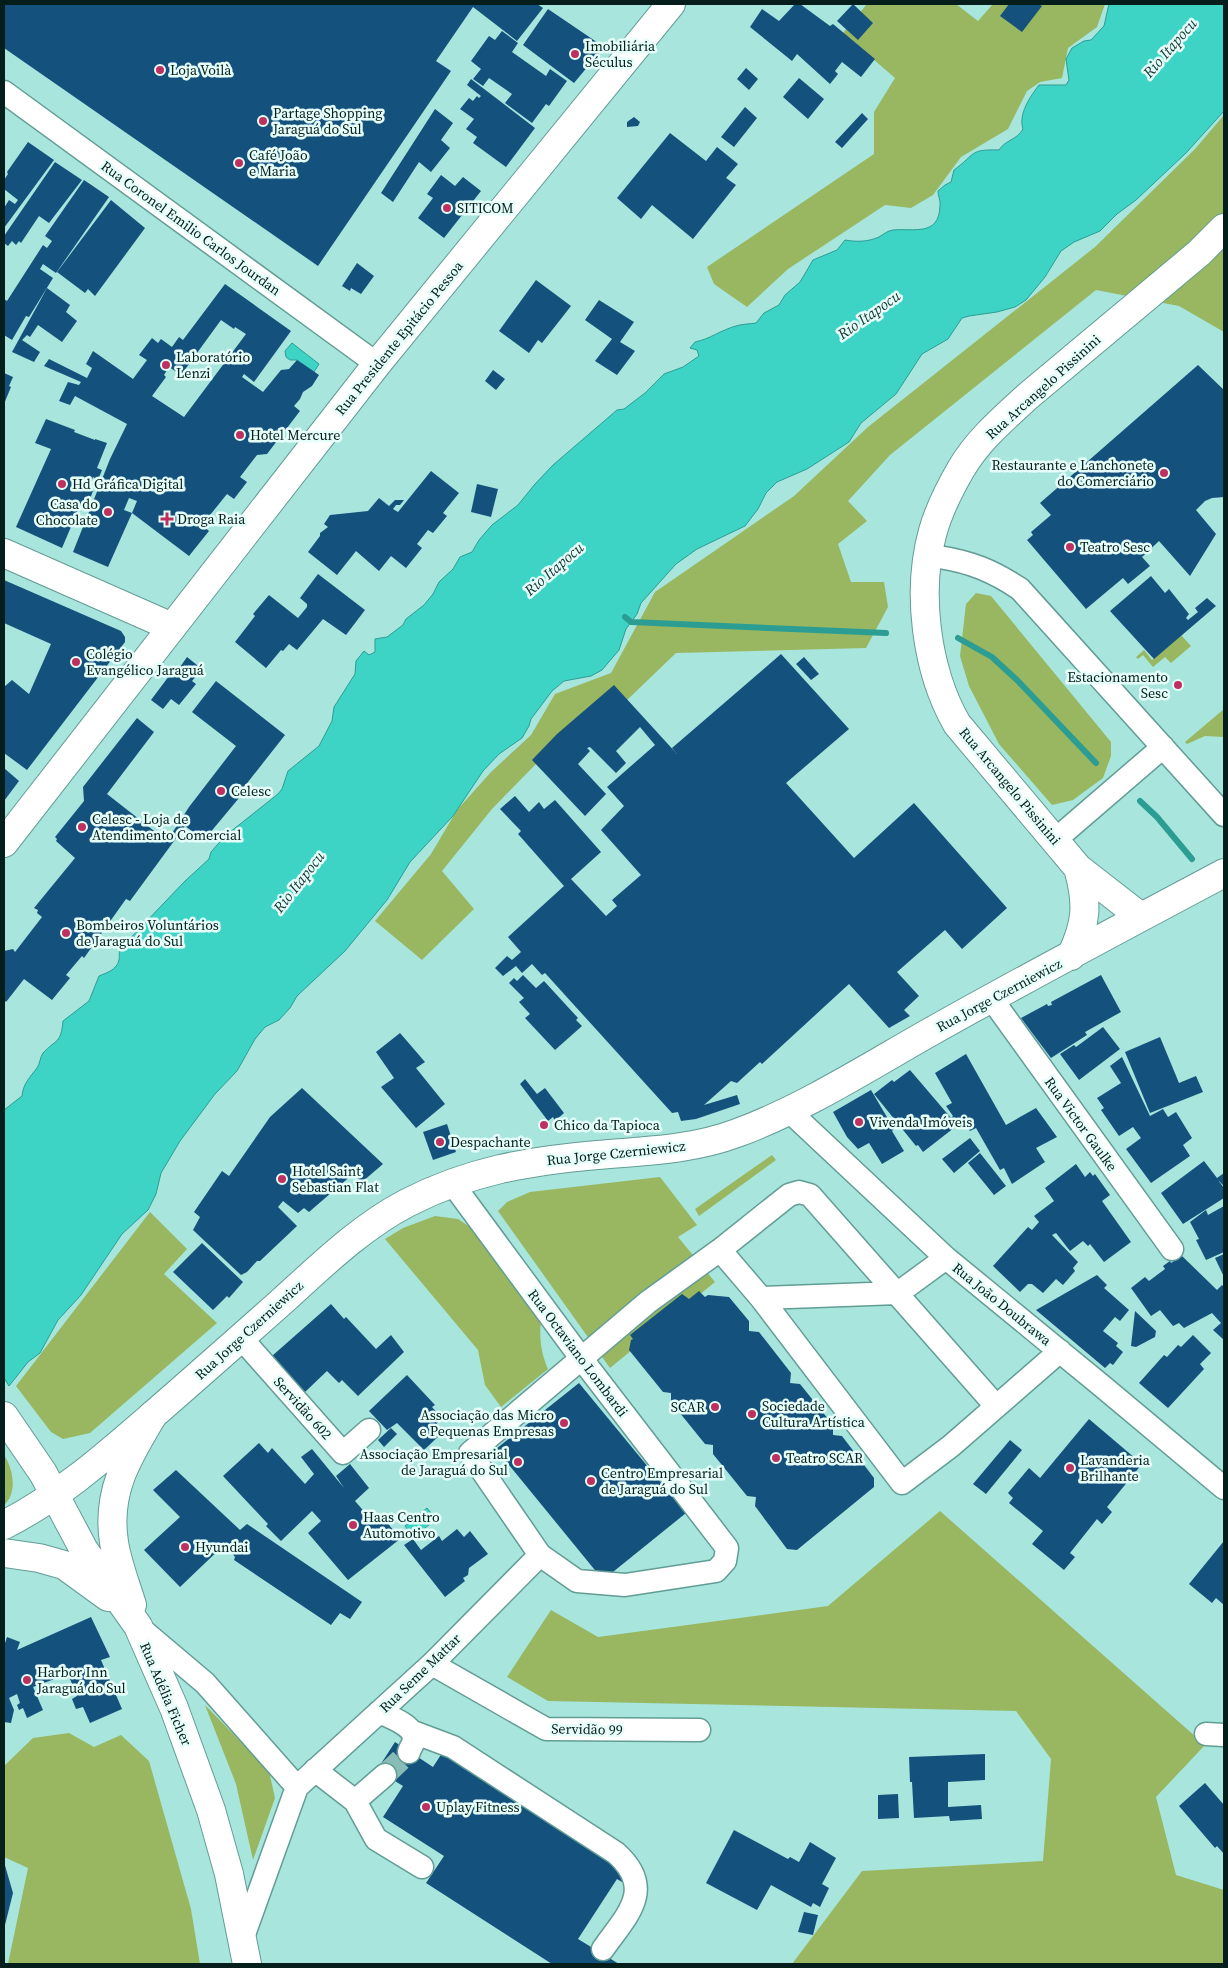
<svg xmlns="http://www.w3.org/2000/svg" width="1228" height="1968" viewBox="0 0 1228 1968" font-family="'Source Serif 4',serif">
<rect width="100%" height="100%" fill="#a8e5dd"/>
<path fill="#98b760" d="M867,4H920L922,5L956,4L978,21L993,4H1105L1097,27L1068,48L1062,78L1040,82L1027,91L1008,129L961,157L933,195L911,208L885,205L788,269L747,307L714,284L707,267L874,154V112L895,78L843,33Z
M1224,115V332L1179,306L1096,290L890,455L848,501L867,521L838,544L851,582H884L888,607L866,648L676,653L626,701L575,724L492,809L442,871L474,909L422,960L375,921L431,854L457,810L491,772L531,735L555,694L611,673L655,592L794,496L868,427L1095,247L1195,149Z
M976,593L991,596L1111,742V756L1103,778L1073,800L1052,805L999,744L969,686L960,656L966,604Z
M1181,635L1191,646L1171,663L1165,657L1153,667L1143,655L1138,659L1136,657L1144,650L1152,660Z
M1224,709V737L1205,736L1187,744L1185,742Z
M772,1155L776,1160L699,1216L695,1209Z
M660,1177L697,1225L678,1237L715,1282L610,1368L498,1211L507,1202L530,1192Z
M150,1212L187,1249L164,1274L217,1323L90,1433L63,1439L51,1432L16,1386Z
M435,1216L458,1219L470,1227L541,1320C539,1338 541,1353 548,1369L501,1407L485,1385L478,1350L385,1239L403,1228Z
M4,1455C13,1468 18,1493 4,1505Z
M940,1511L1205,1745L1156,1797L1176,1875L1224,1890V1964H792L862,1871L1043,1861L1051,1759L1016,1711L548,1701L507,1677L551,1610L598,1637L828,1606Z
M205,1705L269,1771L275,1798L253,1860L236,1784Z
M69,1733L94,1747L121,1735L149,1761L191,1909L200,1964H8L28,1868L4,1857V1766L33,1738Z"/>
<path fill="#3dd4c6" stroke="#2c9d93" d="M1109,4H1224V111L1186,153L1136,200L1117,214L1100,231L1074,242L1061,251L1045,277L1026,300L1015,307L997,312L969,316L962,318L948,339L922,354L896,394L861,423L849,442L807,469L777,482L766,493L758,509L745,526L697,549L676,564L641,603L637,614L626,629L619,650L602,670L591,676L564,681L552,691L531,719L529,726L522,738L499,754L483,771L453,816L410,862L387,900L345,951L297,996L290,1008L279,1020L265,1027L255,1039L237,1071L215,1094L180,1141L161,1173L156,1194L148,1210L122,1234L81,1295L58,1320L40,1353L28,1362L9,1386L4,1378V1110L22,1096C23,1084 30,1077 37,1068C40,1064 40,1057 43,1053C56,1039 61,1044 63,1021L89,1001L99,976C106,973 117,970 119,960C120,955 118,953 121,948L185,881L209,859L211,852L225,836L278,794L282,789L288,771L319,746L332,721L334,707L355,674L356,661L364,651L369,655L375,652V639L387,637L403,625L406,619L424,605L433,594L439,582L453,569L460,557L472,552L479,540L492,525L518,505L535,484L553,465L617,410L624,409L645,393L664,374L683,367L699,356L697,350L690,348L695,342C710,339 721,330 736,326C742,324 750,324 756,323L764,313L779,305L785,295L800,282L813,260L837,250L845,240C856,242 868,242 879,237C884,234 887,231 893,230C913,228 939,237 940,206C941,201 938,196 938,191L945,185L951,182L954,170C976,154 969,149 999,150C1005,140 1017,140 1023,129C1018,114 1030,97 1039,85H1066L1069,80L1066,59L1072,48L1084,41L1091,40L1104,26Z
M292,343L319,364L314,372L297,360H290L286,357L285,351Z
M427,1508L436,1519L414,1537L405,1526Z"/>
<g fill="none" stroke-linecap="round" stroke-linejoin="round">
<path stroke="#2c9d93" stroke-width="6" d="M625,617L631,622L886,633
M958,638L992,657L1018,681L1096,763
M1140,801L1157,817L1192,859"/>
</g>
<path fill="#15517d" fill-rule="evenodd" d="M4,4H537L543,8L517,41L473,7L436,61L451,71L318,266L4,48Z
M795,4H800L830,26L833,24L875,59L861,77L842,62L835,71L838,74L830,84L797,54L792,61L750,27L762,9L779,21Z
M853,4L873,23L858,40L837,21Z
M1009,4H1038L1042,6L1022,32L1000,16Z
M548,9L604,47L574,83L523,45Z
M502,31L518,43L512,52L546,76L550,69L567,81L549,106L546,104L532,123L505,103L512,94L489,78L483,86L473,79L481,69L471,61L489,36L495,40Z
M746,68L758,79L749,90L737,79Z
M799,78L824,99L808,119L783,97Z
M471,79L535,128L506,167L473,143L477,137L466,129L474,119L460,109L469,98L473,101L477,96L479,98L481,96L467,85Z
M745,107L757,118L734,147L721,137Z
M435,109L453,123L441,140L450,148L431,172L419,162L393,202L381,193Z
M862,113L868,119L842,148L835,142Z
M634,117L640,122L638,126L627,127V122Z
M670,133L706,161L717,147L738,164L726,178L736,185L693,239L652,205L641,219L617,198Z
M28,142L54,160L4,228V208L9,200L15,204L18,200L4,189V180L8,174L7,172Z
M55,162L82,180L49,223L39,216L21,243L19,241L16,245L12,241L8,246L4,243V236Z
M441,175L455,186L463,177L481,191L444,238L418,218L433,198L427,194Z
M84,180L109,197L56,273L43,264L40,269L53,278L29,317L26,316L12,340L4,335V299L7,301L43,245L47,248L52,241L45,236Z
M111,200L145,228L95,296L88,289L85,293L57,272Z
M357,263L374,276L361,294L351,288L350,291L342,286Z
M536,280L571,306L542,343L538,340L529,353L499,331Z
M225,284L291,331L254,382L244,374L242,377L263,392L281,370L289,369L297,360L319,375L312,386L303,392L300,399L294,406L300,411L267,454L257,455L240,477L247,482L234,499L227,494L202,525L209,531L189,556L132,513L137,501L129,498L124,510L132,513L108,567L73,552L110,459L127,424L75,396L70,405L59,401L68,382L79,385L81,382L44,366L49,359L87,378L92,368L86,364L93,351L133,379L147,360L139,355L152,338L158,343L161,339L172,347L179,337L183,340ZM221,320L234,329L235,327L246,334L184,417L152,396L166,377L164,375L169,367L181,375Z
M47,288L70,305L66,312L77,321L62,342L38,325L30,337L27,335L22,340L40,352L34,362L12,352Z
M599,300L634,322L620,342L635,351L617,375L595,361L612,339L585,320Z
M1198,365L1224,390V497L1212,498L1205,501L1196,510L1216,534L1190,576L1159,541L1142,557L1150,566L1128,584L1123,578L1086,609L1027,540L1033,535L1031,532L1051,515L1040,503Z
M493,370L505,379L496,390L485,381Z
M4,373L13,377L9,386L11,387L4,404Z
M46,419L75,430L74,432L95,440V439L107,443L97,468L102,470L98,480L93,477L88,489L93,491L88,504L82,501L62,548L16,527L51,449L35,443Z
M431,471L459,493L443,513L447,516L433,533L428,530L417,544L422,548L406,568L391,556L379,571L356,551L337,575L308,552L320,536V533L328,527L324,524L330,515L368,511L379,498L389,506L395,500H404L400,505H396L393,509L398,512Z
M477,484L498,489L491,517L471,512Z
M318,574L365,610L346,635L323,619L297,650L289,644L283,651L281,650L266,668L235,642L255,616L253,614L269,595L298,618L307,607V604L300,598Z
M1151,576L1165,593L1169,589L1189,614L1186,618L1188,620L1198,612L1195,608L1207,598L1216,606L1154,659L1110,611Z
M4,580L121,631L125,637V642L27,770L4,753V687L12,680L29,694L51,644L4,623Z
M781,654L849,729L786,783L854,858L914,803L1007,908L962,949L945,930L897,972L919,996L904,1010L910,1016L889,1028L849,984L762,1064L760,1062L737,1083L731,1081L704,1105L737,1095L740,1104L696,1119L681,1121L678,1112L672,1113L545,973L542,975L532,964L522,973L516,966L503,976L495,968L507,956L512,960L521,952L508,937L564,886L518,834L521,831L500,809L515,796L529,812L539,802L544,809L555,800L601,852L571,879L606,916L617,906L612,900L641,875L601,830L624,806L607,787L655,745L640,727L616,751L626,763L616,773L590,747L587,748L590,751L578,764L606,794L585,816L532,760L557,734L614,685L677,754L672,748Z
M187,657L202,669L192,681L196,684L179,705L171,699L163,709L151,700L175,668L178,670Z
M804,657L819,674L811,680L796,664Z
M216,681L285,735L237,796L239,798L204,840L185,826L130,901L126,899L84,958L82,956L66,975L70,978L52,1000L24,979L6,1002L4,1000V951L13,949L15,952L42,917L37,913L38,910L34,908L75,858L56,841L57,839L55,837L84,801L83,787L137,718L154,732L107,794L167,841L189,807L236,746L192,712Z
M4,768L19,781L4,801Z
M523,975L536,988L544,981L578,1018L576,1020L582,1026L555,1050L525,1018L530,1014L519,1002L524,998L509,983L514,978L517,981Z
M1101,975L1121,1012L1085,1032L1087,1035L1051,1058L1021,1018L1047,1004L1048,1006L1052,1005L1051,1002Z
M1103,1027L1120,1049L1079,1080L1060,1054L1074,1045L1076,1047Z
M400,1033L425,1062L416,1068L445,1104L416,1128L381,1087L394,1078L376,1052Z
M1160,1037L1179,1083L1196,1076L1203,1092L1150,1113L1125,1052Z
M966,1054L1006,1125L1036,1108L1057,1137L1036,1148L1045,1162L1012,1184L1004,1168L1000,1170L976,1128L970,1131L961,1118L956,1121L959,1124L923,1152L918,1145L916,1146L874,1094L892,1080L894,1082L910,1070L951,1118L953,1116L946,1106L952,1103L935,1073Z
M1122,1057L1150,1116L1163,1109L1168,1117L1176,1112L1192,1138L1183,1145L1190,1156L1151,1183L1126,1149L1141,1138L1133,1127L1119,1136L1101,1110L1104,1108L1097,1098L1121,1083L1110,1066Z
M525,1079L537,1094L545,1088L564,1113L555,1121L553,1117L548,1121L520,1084Z
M302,1088L383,1164L362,1182L353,1174L309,1212L304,1208L298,1213L283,1201L278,1207L297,1226L260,1261H257L247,1272L241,1275L193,1230L200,1217L194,1212L222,1171L229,1176L270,1117Z
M871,1090L894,1129L892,1131L904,1151L882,1164L869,1143L858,1149L847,1137L833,1112Z
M447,1124L456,1152L433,1160L423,1132Z
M970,1138L980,1151L954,1173L942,1159Z
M980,1153L1006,1186L994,1195L968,1163Z
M1204,1161L1217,1178L1224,1173V1186L1218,1180L1224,1188V1198L1183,1224L1161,1193Z
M1076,1164L1085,1177L1090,1172L1093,1176L1095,1174L1110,1195L1102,1201L1131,1242L1104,1262L1090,1244L1088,1246L1083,1241L1070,1251L1056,1233L1052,1235L1078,1262L1073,1268L1075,1271L1063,1285L1056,1279L1043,1293L1032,1284H1028L1020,1292L993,1266L1028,1227L1032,1230L1039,1222L1034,1216L1054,1201L1045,1188Z
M1224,1206V1252L1206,1260L1196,1240L1199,1239L1190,1222L1206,1210L1208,1215Z
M202,1243L243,1282L229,1298L227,1296L213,1310L173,1272Z
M1224,1254V1277L1215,1258Z
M1182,1256L1217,1290L1222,1285L1224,1287V1340L1213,1330L1221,1323L1212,1313L1184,1328L1179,1323L1173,1326L1160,1310L1151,1316L1131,1288L1145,1277L1149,1281L1165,1269L1163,1266L1170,1261L1171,1263Z
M1097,1275L1107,1285L1104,1288L1129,1310L1120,1321L1115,1317L1103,1331L1118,1343L1116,1346L1123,1352L1113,1365L1110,1363L1105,1368L1036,1310Z
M699,1291L705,1297L708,1295L729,1297L749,1321V1331L759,1332L791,1373L790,1383L800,1384L833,1425V1435L842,1436L874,1478V1487L797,1550L787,1549L755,1506L756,1497L747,1496L713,1454V1445L705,1444L671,1402V1393L663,1392L629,1350L631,1340L633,1339L630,1335L682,1294L689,1299Z
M331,1304L344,1319L346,1317L376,1349L391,1335L404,1352L358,1396L342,1380L339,1383L327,1371L305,1392L272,1356Z
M1135,1311L1156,1331L1155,1337L1136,1347L1131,1346Z
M1193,1335L1211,1353L1200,1364L1204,1369L1168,1408L1139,1383L1164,1355L1167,1357L1178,1345L1181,1347Z
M407,1375L435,1405L432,1407L438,1414L434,1418L438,1422L435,1426L442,1433L424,1450L397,1423L387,1430L369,1411Z
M579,1383L686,1513L603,1580L496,1449Z
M1089,1419L1142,1464L1107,1507L1112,1512L1102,1524L1097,1519L1070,1553L1075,1557L1064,1570L1032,1544L1043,1531L1009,1503L1013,1498L1008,1493L1029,1468L1040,1478Z
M391,1428L397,1434L384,1447L378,1440Z
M1010,1440L1022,1450L986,1494L973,1484Z
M259,1443L268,1453L272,1448L305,1484L314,1474L301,1457L312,1449L344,1488L336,1476L350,1464L369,1488L355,1501L374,1523L383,1517L400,1539L348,1580L308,1533L321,1521L312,1511L281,1541L266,1526L268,1524L223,1476Z
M176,1470L240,1530L247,1524L362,1602L350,1619L340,1613L331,1625L234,1560L235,1557L225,1544L180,1587L144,1550L180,1517L153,1490Z
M457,1529L464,1537L470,1531L488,1554L469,1568L468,1575L463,1578L465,1581L445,1597L404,1545L413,1539L421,1550L439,1536L442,1541Z
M1224,1541V1605L1216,1598L1212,1603L1189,1584Z
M91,1617L110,1657L101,1660L122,1709L90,1723L83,1707L76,1709L72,1699L77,1696L68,1674L33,1687L43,1710L27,1718L23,1708L19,1710L17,1705L20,1703L17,1694L9,1698L14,1710L11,1723L4,1722V1646L7,1637L20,1642L17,1650Z
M395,1742L433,1767L444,1750L627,1873L622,1882L617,1879L578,1939L619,1964H552L426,1883L444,1856L383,1817L403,1786L377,1770Z
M985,1754V1780L948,1782V1807L981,1805L982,1819L950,1821L949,1816L914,1818L912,1782H910L909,1757Z
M1205,1783L1224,1805V1854L1217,1846L1215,1848L1179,1806Z
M898,1794L899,1818L878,1819V1795Z
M734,1830L788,1859L790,1857L799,1862L810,1842L836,1858L822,1884L829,1888L820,1907L813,1903L811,1907L771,1885L757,1910L706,1883Z
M4,1862L13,1893L4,1929Z
M804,1912L818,1915L813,1935L798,1932Z"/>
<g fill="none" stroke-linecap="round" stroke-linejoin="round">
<path stroke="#87bdb6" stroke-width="22" stroke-dasharray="22 11" stroke-linecap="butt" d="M385,1775L409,1752"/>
<g stroke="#629d95" stroke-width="25">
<path id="minor" d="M4,92L377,364
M939,557C971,562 993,571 1020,589L1224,815
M1055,840L1163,747
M991,998L1172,1249
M788,1110L946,1258L1102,1386L1224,1488
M452,1183L581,1358L727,1548L725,1561L716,1571L625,1585L577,1581L540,1555L470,1453L648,1302L720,1250L789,1195L799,1192L810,1195L996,1406
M720,1250L761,1298L902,1483L951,1446L1060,1351
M761,1298L898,1293L946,1258
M241,1338L343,1453L369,1430
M140,1628L205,1683L297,1787
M432,1664L546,1729L699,1730
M379,1712C390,1717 416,1726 414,1741C413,1744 410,1748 409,1752
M413,1732L453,1747L616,1853C656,1889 627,1915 603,1949
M1206,1734L1224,1735
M315,1770L355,1801L376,1839L422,1867
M355,1801L385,1775
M243,1937L297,1787L432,1664L540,1555"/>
</g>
<g stroke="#629d95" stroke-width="30">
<path id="major" d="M4,553L172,627
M1141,917L1078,868L957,724C926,670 916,591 933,531C939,510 950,488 961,469C978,440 1004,418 1028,396L1199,253L1224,228
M1071,956C1087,923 1088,903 1078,868
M4,1525C57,1498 101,1460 146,1421C191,1382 235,1343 279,1304C319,1268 359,1228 407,1203C469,1171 528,1161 597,1155C644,1151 692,1150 737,1133C803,1109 870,1066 932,1031C1028,977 1126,925 1224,873"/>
</g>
<g stroke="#629d95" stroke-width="30">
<path id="highway" d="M4,843L377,364L671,4
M4,1416L43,1473L84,1550L138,1626L174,1708L211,1810L229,1874L247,1964
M4,1553L39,1558L64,1565L108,1597
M132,1605C126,1585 117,1563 114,1542C106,1491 128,1457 153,1415"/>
</g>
<use href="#minor" stroke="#fff" stroke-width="22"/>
<use href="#major" stroke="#fff" stroke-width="28"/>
<use href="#highway" stroke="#fff" stroke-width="28"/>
</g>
<g fill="#be3060" stroke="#e6fefa" stroke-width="2">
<circle cx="575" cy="54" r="5"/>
<circle cx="160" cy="70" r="5"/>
<circle cx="263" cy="121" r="5"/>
<circle cx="239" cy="163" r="5"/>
<circle cx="447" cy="208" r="5"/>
<circle cx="166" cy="365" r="5"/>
<circle cx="240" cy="435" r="5"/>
<circle cx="1164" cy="473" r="5"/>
<circle cx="62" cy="484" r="5"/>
<circle cx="108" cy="512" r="5"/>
<path d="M164.5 511.5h5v5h5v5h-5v5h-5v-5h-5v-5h5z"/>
<circle cx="1070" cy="547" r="5"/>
<circle cx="76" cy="662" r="5"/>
<circle cx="1178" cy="685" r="5"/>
<circle cx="221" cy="791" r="5"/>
<circle cx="82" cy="827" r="5"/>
<circle cx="66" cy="933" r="5"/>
<circle cx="859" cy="1122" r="5"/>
<circle cx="544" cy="1125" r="5"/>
<circle cx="440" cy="1142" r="5"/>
<circle cx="282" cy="1179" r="5"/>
<circle cx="715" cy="1407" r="5"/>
<circle cx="752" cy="1414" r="5"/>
<circle cx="564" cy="1423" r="5"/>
<circle cx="776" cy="1458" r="5"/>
<circle cx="518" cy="1462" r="5"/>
<circle cx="1070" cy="1468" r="5"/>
<circle cx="591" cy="1481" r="5"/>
<circle cx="353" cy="1525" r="5"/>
<circle cx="185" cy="1547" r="5"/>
<circle cx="27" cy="1680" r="5"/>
<circle cx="426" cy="1807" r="5"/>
</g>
<g text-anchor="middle" stroke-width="5" stroke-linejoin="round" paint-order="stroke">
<g font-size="14" fill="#051e1b" stroke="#e6fefa" text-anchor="start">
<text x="585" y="51">Imobiliária<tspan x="585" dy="16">Séculus</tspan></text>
<text x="170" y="75">Loja Voilà</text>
<text x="273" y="118">Partage Shopping<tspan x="273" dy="16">Jaraguá do Sul</tspan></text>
<text x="249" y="160">Café João<tspan x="249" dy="16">e Maria</tspan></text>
<text x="457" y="213">SITICOM</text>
<text x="176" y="362">Laboratório<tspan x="176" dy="16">Lenzi</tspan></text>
<text x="250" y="440">Hotel Mercure</text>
<text x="1154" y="470" text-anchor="end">Restaurante e Lanchonete<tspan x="1154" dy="16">do Comerciário</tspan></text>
<text x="72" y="489">Hd Gráfica Digital</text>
<text x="98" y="509" text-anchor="end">Casa do<tspan x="98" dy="16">Chocolate</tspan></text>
<text x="177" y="524">Droga Raia</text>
<text x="1080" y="552">Teatro Sesc</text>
<text x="86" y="659">Colégio<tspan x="86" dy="16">Evangélico Jaraguá</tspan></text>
<text x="1168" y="682" text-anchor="end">Estacionamento<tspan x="1168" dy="16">Sesc</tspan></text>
<text x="231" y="796">Celesc</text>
<text x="92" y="824">Celesc - Loja de<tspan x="92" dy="16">Atendimento Comercial</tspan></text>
<text x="76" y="930">Bombeiros Voluntários<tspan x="76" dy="16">de Jaraguá do Sul</tspan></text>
<text x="869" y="1127">Vivenda Imóveis</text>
<text x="554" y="1130">Chico da Tapioca</text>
<text x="450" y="1147">Despachante</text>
<text x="292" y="1176">Hotel Saint<tspan x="292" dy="16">Sebastian Flat</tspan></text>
<text x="762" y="1411">Sociedade<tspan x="762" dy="16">Cultura Artística</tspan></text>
<text x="705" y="1412" text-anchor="end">SCAR</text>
<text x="554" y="1420" text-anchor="end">Associação das Micro<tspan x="554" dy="16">e Pequenas Empresas</tspan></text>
<text x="508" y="1459" text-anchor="end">Associação Empresarial<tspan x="508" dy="16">de Jaraguá do Sul</tspan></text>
<text x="786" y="1463">Teatro SCAR</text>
<text x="1080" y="1465">Lavanderia<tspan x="1080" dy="16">Brilhante</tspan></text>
<text x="601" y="1478">Centro Empresarial<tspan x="601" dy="16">de Jaraguá do Sul</tspan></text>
<text x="363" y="1522">Haas Centro<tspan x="363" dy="16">Automotivo</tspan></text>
<text x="195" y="1552">Hyundai</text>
<text x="37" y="1677">Harbor Inn<tspan x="37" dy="16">Jaraguá do Sul</tspan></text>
<text x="436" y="1812">Uplay Fitness</text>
</g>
<g font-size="14" fill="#051e1b" stroke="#e6fefa">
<text transform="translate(191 228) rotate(36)" y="5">Rua Coronel Emilio Carlos Jourdan</text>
<text transform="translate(399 338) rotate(-51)" y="5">Rua Presidente Epitácio Pessoa</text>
<text transform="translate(1043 387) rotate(-42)" y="5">Rua Arcangelo Pissinini</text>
<text transform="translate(1010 786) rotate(50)" y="5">Rua Arcangelo Pissinini</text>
<text transform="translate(999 995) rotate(-28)" y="5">Rua Jorge Czerniewicz</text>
<text transform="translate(1081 1124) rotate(54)" y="5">Rua Victor Gaulke</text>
<text transform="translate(616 1153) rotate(-6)" y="5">Rua Jorge Czerniewicz</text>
<text transform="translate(1002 1304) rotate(39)" y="5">Rua João Doubrawa</text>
<text transform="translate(249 1330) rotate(-42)" y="5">Rua Jorge Czerniewicz</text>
<text transform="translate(578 1353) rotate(53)" y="5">Rua Octaviano Lombardi</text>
<text transform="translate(303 1408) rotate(48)" y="5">Servidão 602</text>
<text transform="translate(420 1673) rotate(-44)" y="5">Rua Seme Mattar</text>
<text transform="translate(166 1694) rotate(67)" y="5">Rua Adélia Ficher</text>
<text transform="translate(587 1729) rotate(1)" y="5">Servidão 99</text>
</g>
<g font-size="15" font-style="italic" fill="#163532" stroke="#e6fefa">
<text transform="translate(1170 48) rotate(-49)" y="5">Rio Itapocu</text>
<text transform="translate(869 315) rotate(-35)" y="5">Rio Itapocu</text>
<text transform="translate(554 569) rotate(-41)" y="5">Rio Itapocu</text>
<text transform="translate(299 882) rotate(-52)" y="5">Rio Itapocu</text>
</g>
</g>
<rect width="1228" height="1968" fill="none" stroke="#051e1b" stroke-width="10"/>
</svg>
